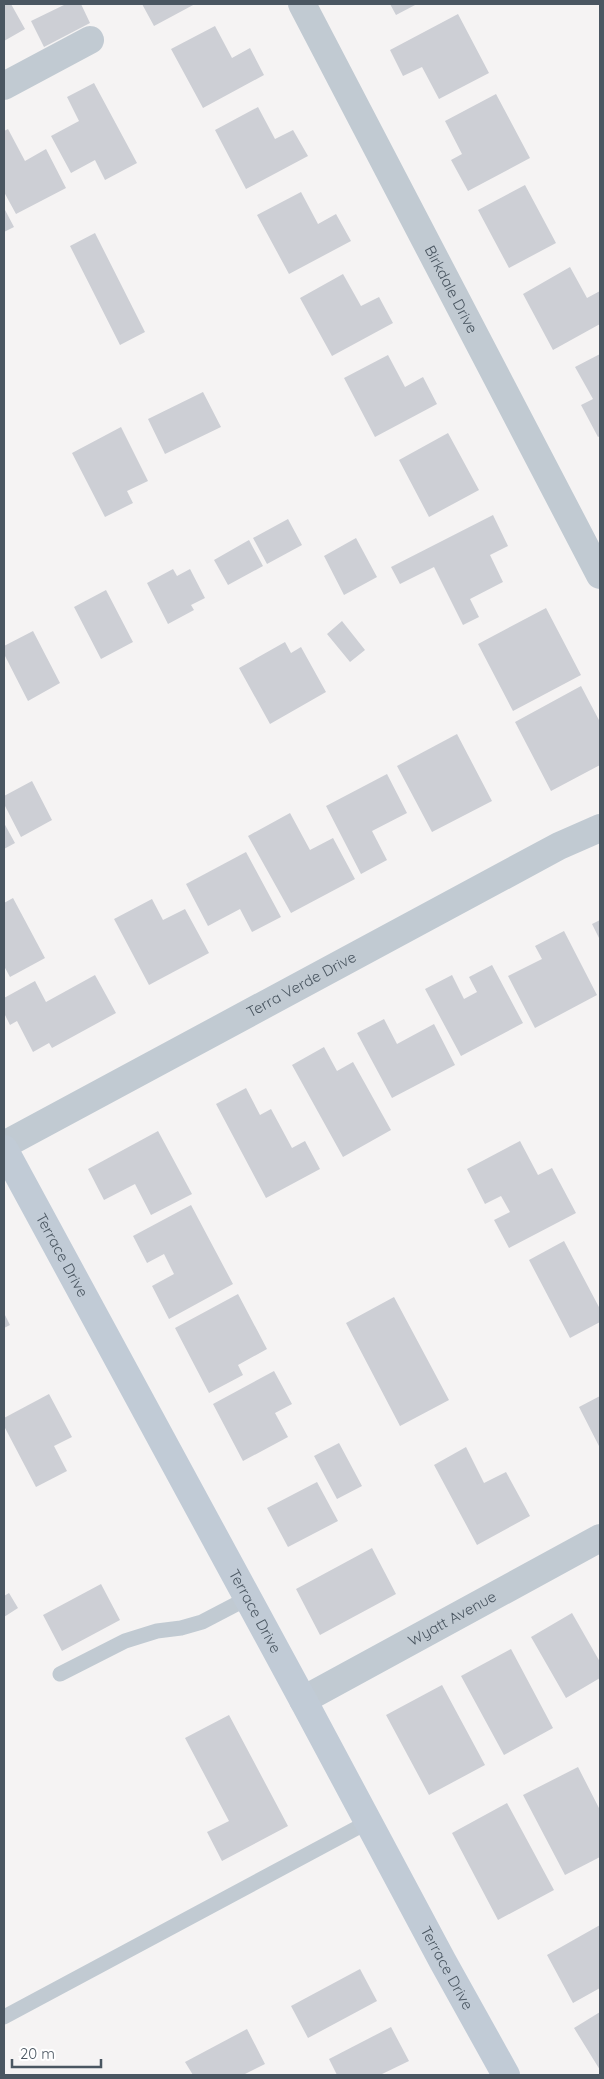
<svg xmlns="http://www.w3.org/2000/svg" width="604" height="2079" viewBox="0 0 604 2079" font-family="Quicksand,sans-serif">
<rect width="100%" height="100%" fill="#f5f3f3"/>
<path fill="#cdcfd5" d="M4,4H11L25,29L4,41Z
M66,4H81L90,23L44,47L31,21Z
M142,4H195L154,26Z
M390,4H417L396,15Z
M458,14L489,73L439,99L422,67L403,76L390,50Z
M215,26L232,58L250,48L264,75L203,108L171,49Z
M94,83L137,163L105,180L95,160L71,173L51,136L79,121L67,97Z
M496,94L530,158L468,191L451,160L462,154L445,121Z
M258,107L275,139L293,130L308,156L246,189L215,130Z
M8,129L25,161L46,149L66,188L16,214L4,192V131Z
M525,185L556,243L509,268L478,210Z
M301,192L318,224L336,214L351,241L289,274L257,215Z
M4,208L14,227L4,232Z
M95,233L145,332L120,345L70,246Z
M570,267L587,298L600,291V324L553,350L523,294Z
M343,274L361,306L379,297L393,323L332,356L300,298Z
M600,354V436L598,437L581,405L593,399L575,367Z
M388,355L405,387L423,377L437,404L375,437L344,378Z
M203,392L221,427L165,454L148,419Z
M121,427L148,481L127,491L133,503L105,517L72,453Z
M448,433L479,490L429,517L399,460Z
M493,515L508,546L490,555L503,582L470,599L479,617L463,625L434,567L400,584L391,567Z
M288,519L302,545L267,564L253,538Z
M356,538L377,577L344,595L324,556Z
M249,540L263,566L228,585L214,560Z
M173,569L177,576L190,569L205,598L191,605L194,610L168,624L147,583Z
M106,590L133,642L101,659L74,607Z
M546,608L581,675L513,711L478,644Z
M342,621L365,650L350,662L327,634Z
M33,631L60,683L28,701L4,654V646Z
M285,642L291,653L301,647L326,692L270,724L239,668Z
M581,686L600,722V765L551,791L515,722Z
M457,734L492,801L432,832L397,766Z
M387,774L407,813L372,831L387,860L361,874L326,806Z
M32,781L52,820L21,837L4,804V796Z
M290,813L310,850L333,838L355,879L291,913L248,836Z
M4,823L15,843L4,849Z
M246,852L281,917L252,932L240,909L208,926L186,884Z
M13,898L45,958L10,977L4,966V903Z
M152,899L163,920L185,909L209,953L149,985L114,919Z
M600,920V940L592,924Z
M564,931L597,995L535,1028L508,976L542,959L535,946Z
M492,965L523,1023L461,1056L425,989L452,975L464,999L477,992L469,977Z
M95,975L116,1013L52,1048L49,1043L33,1052L17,1021L10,1025L4,1013V998L35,981L46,1002Z
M384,1019L397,1044L434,1024L455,1065L392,1098L357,1033Z
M324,1047L337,1071L353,1062L391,1130L343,1157L292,1065Z
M246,1088L260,1115L271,1109L292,1148L305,1141L320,1169L266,1198L216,1104Z
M158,1131L192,1194L151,1215L135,1184L104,1200L88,1169Z
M520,1141L538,1175L552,1168L576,1213L509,1248L494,1220L510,1212L501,1196L485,1204L467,1169Z
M191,1205L233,1284L169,1319L152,1286L174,1274L164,1254L147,1263L133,1236Z
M564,1241L600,1309V1322L570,1338L529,1260Z
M238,1294L267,1349L238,1365L243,1375L209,1393L175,1328Z
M394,1297L449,1400L400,1426L346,1323Z
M4,1313L10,1325L4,1328Z
M274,1371L292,1404L275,1413L288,1437L243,1461L213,1404Z
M49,1394L72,1437L54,1446L67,1471L36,1487L4,1426V1418Z
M600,1396V1448L579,1407Z
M339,1443L362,1486L337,1499L314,1456Z
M466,1447L484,1483L506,1472L530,1516L477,1545L434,1465Z
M317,1482L338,1521L288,1547L267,1508Z
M372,1548L396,1594L320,1635L296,1589Z
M101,1584L120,1620L62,1651L43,1615Z
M9,1593L18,1608L4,1617V1596Z
M572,1613L600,1662V1678L566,1698L531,1637Z
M511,1649L553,1728L504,1755L461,1676Z
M442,1685L485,1765L429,1795L386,1715Z
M229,1715L288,1826L222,1861L207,1832L229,1821L185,1738Z
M578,1767L600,1810V1857L565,1875L523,1795Z
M507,1803L554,1890L498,1920L452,1833Z
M600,1925V1988L573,2003L547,1955Z
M360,1969L377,2001L308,2038L291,2006Z
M600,2012V2070L574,2028Z
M391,2027L409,2061L380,2075H337L329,2059Z
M247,2029L265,2064L243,2075H193L185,2062Z"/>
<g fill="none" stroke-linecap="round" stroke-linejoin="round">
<path stroke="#c1cad2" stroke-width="15" d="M60,1674L125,1641L157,1631L181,1628L202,1622L248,1598
M4,2017L368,1822"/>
<g stroke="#c1cad2" stroke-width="28">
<path id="s1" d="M302,4L600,575"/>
<path d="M4,86L90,40"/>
<path id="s2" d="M4,1145L559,846L600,828"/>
<path id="s3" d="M303,1700L600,1538"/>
</g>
<path stroke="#c1cbd6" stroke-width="28" id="s4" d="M4,1149L303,1700L442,1960L506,2075"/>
</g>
<g text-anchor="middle" stroke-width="4" stroke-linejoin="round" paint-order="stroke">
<g font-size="15" fill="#4a5661" stroke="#fff">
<text dy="5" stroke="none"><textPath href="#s1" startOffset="322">Birkdale Drive</textPath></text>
<text dy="5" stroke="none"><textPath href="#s2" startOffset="338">Terra Verde Drive</textPath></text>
<text dy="5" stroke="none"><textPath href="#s4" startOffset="121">Terrace Drive</textPath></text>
<text dy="5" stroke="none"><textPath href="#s4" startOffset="526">Terrace Drive</textPath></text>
<text dy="5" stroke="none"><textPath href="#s3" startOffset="170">Wyatt Avenue</textPath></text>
<text dy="5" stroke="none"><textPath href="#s4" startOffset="931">Terrace Drive</textPath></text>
</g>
</g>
<rect width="604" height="2079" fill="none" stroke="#4a5661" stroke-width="10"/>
<path d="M12 2059v8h89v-8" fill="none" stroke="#4a5661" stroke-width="2.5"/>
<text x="20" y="2059" font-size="15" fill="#4a5661" stroke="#ffffff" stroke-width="4" paint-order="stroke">20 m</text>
</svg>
